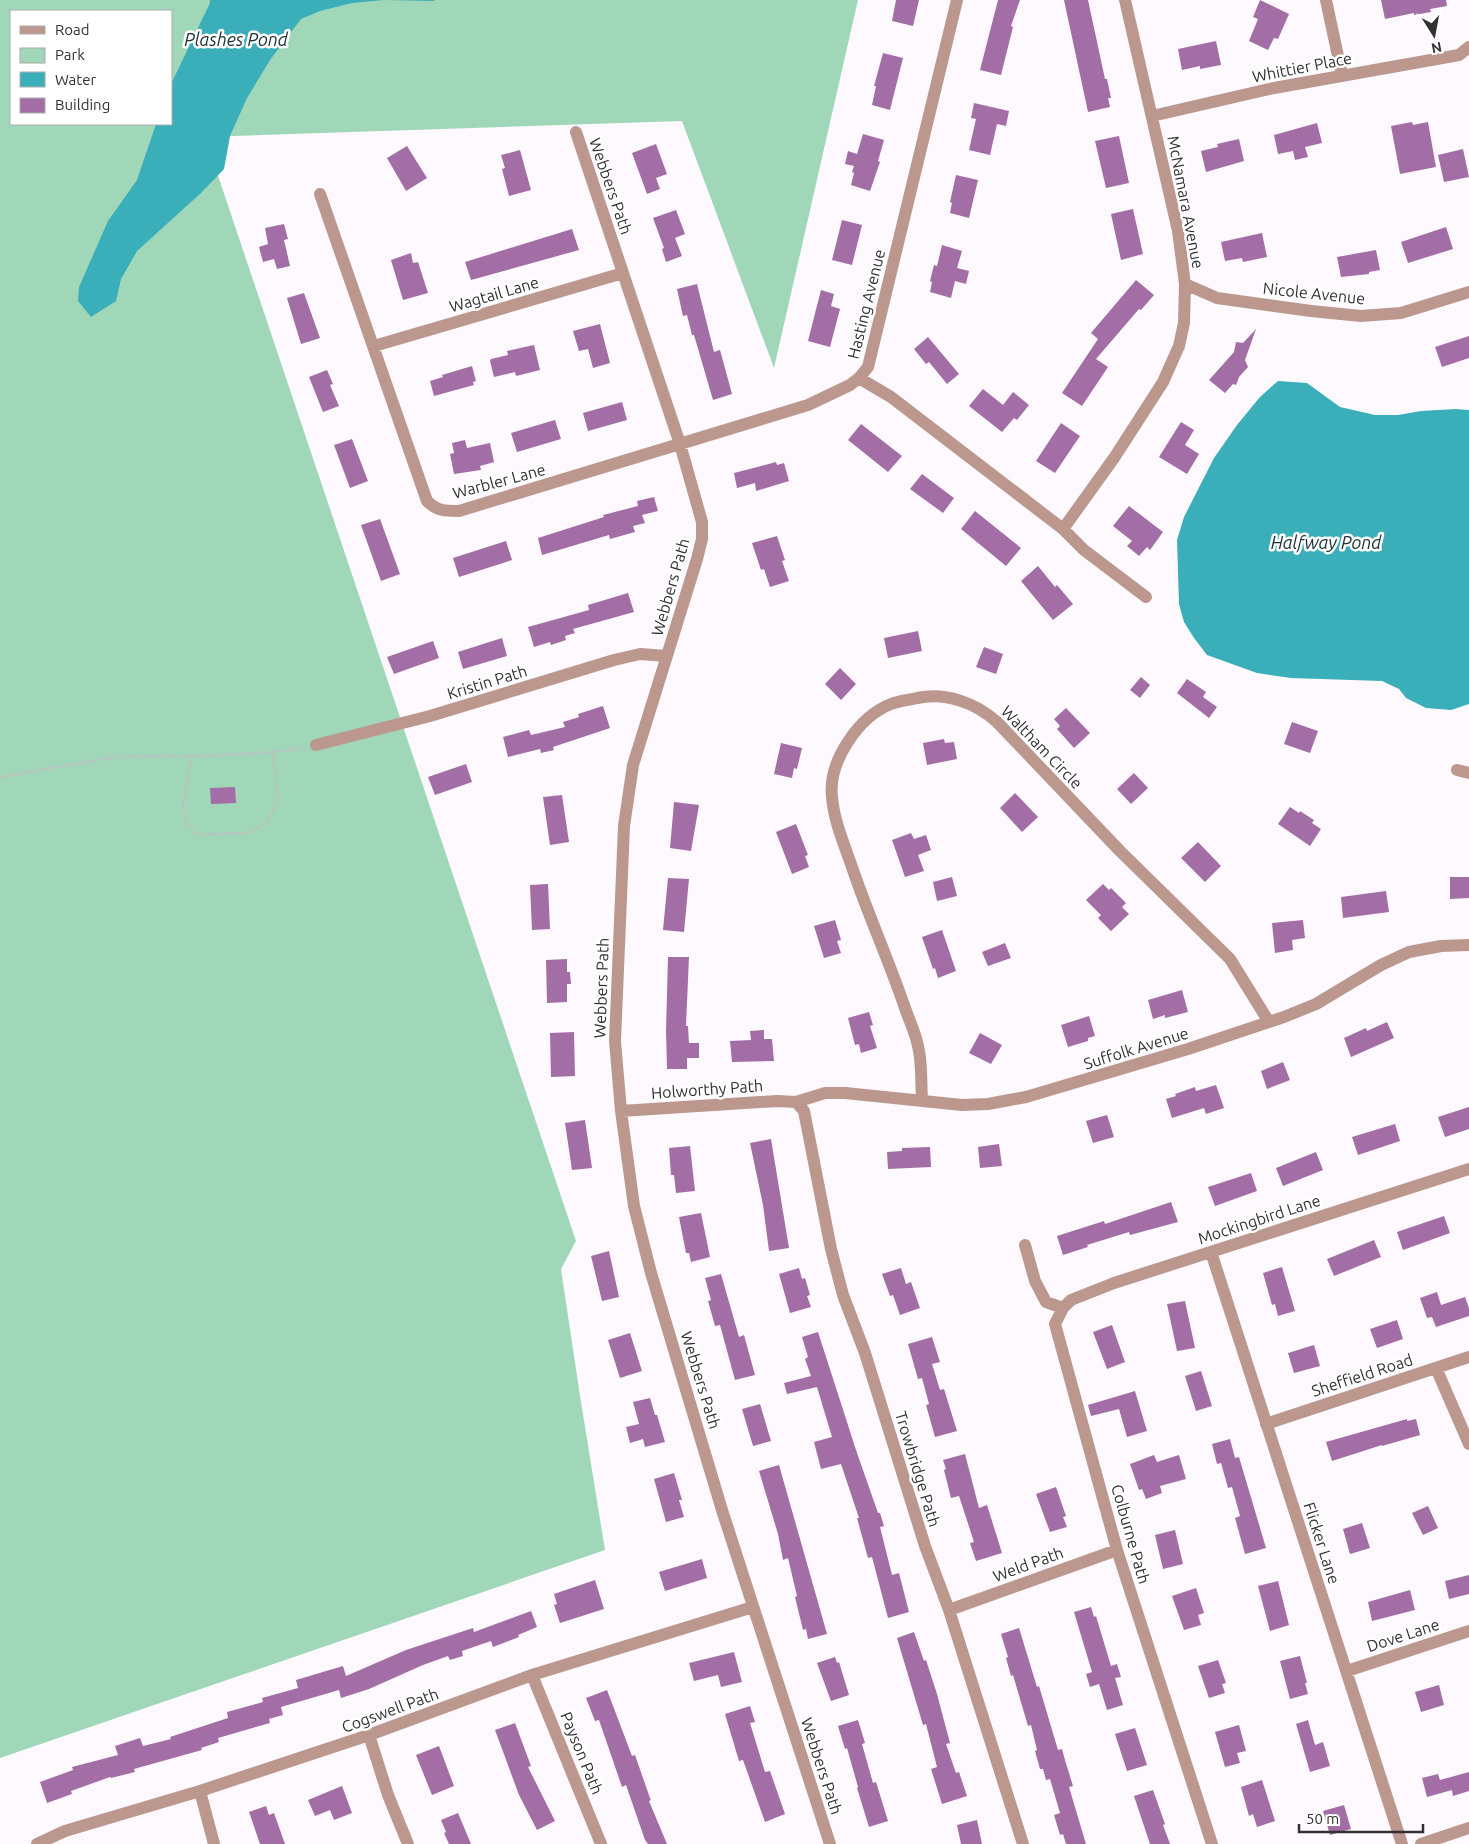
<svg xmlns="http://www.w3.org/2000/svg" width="1469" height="1844" viewBox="0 0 1469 1844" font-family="Ubuntu,sans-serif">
<rect width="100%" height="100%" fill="#fef9fe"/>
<path fill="#a1d7b9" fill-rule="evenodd" d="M0,0H858L774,368L682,121L205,137L576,1241L561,1269L580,1396L605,1550L0,1758ZM11,11H171V124H11Z"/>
<path fill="#3aaeb9" d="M210,0H435L433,1L384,0L352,3L320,11L301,19L270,60L247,98L230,136L224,169L201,193L137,251L121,279L116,301L91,317L78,301L79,287L108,221L137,180L156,124H171V84L210,3Z
M1278,381L1307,383L1340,407L1375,415H1398L1421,411L1455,409L1469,410V704L1451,710L1426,708L1406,698L1399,689L1382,681L1291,678L1257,673L1207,655L1194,638L1184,622L1179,604L1177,540L1184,517L1214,458L1237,425L1260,397Z"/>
<path fill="#a36ea6" d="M896,0H919L913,26L892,21Z
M998,0H1020L1011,26L1013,27L1001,75L980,70Z
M1064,0H1088L1105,79H1107L1111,98H1108L1110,107L1088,112Z
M1260,0L1289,14L1278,39L1274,38L1268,50L1249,41L1258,19L1253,17Z
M1381,0H1446L1447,6L1430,9L1431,12L1414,15V13L1385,19Z
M1216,41L1221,65L1200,69V66L1182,70L1178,49Z
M883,53L903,58L890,110L872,105L876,86H874Z
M974,103L1009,111L1006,126L997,124L990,155L969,150L976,119L971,118Z
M1412,122L1413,125L1428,122L1436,167L1400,174L1391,126Z
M1317,123L1322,143L1305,147L1308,157L1295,160L1293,151L1278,154L1274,135Z
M863,134L884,140L878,161L880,162L870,191L851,185L854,173L852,172L854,166L845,164L848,151L857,154Z
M1119,136L1129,183L1106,188L1095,141Z
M1239,139L1244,161L1206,172L1201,151L1218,147L1217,144Z
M656,144L667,174L656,178L660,189L647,194L632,153Z
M407,146L427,178L406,191L387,158Z
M1463,149L1469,177L1444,182L1438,155Z
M520,150L531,190L509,196L502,169L505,168L501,155Z
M956,175L978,180L969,218L950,213L952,203L950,202Z
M1133,209L1143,254L1121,260L1111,214Z
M676,210L685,234L675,238L682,256L666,262L662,249L664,248L653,218Z
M842,220L862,225L852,265L832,260Z
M284,224L288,239L284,240L290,266L277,269L274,259L263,262L259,247L268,244L265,228Z
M1446,227L1453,249L1408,263L1401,242Z
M572,229L579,250L471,280L465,262Z
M1262,233L1267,257L1243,262L1242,258L1225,261L1221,242Z
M942,245L962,251L957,268L969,271L966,284L955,281L951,298L930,292L932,282L930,281L934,265L937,266Z
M1376,250L1380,270L1369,272V274L1341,277L1337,257Z
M411,253L413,263L418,262L428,293L403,300L391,260Z
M1136,280L1154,295L1141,310L1139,309L1096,359L1108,367L1082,406L1062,393L1098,339L1091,333Z
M697,284L714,352L720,350L732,394L713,400L694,335H692L687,315L683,316L677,289Z
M821,290L834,294L831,306L840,309L830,347L808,341Z
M304,293L320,338L301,344L287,298Z
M600,324L610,363L593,368L588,349L579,351L573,331Z
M1256,329L1245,360L1248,367L1239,377L1236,385L1233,384L1225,393L1209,380L1234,352L1236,342L1243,343Z
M1469,336V358L1442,367L1435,347Z
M928,337L959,374L947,384L929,362L926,364L914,349Z
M534,345L540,370L516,376L515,372L494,377L490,361L491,359L508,355L507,351Z
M472,366L476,381L473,382L474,385L434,396L430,381L443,377L442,375Z
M327,370L333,384L330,385L339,406L323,412L309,377Z
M983,389L1003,405L1013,392L1029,405L1017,420L1014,418L1002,432L969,406Z
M622,402L627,420L588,431L583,413Z
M555,420L561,439L517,452L511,433Z
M1181,422L1194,430L1185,445L1199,454L1187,474L1159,457Z
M1061,423L1080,436L1055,473L1036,461Z
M861,424L902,456L888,472L848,440Z
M352,439L368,481L350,488L334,445Z
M465,440L467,448L490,443L494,462L480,466L481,470L454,474L450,454L454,453L452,443Z
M776,462L777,465L784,463L789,481L756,491L755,483L737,488L734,473Z
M922,474L954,498L943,513L910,489Z
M654,497L658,511L642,515L645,523L633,526L635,532L610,539L609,535L542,555L538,538L604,517L603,515L638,506L637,501Z
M1129,506L1163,532L1150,550L1147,547L1139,556L1127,546L1132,541L1113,526Z
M975,511L1021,548L1006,566L961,529Z
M380,519L400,574L381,581L361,525Z
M777,536L785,560L782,561L789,581L770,587L764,569L761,570L752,543Z
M506,541L512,560L459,577L453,558Z
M1038,566L1055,587L1057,585L1073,604L1053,620L1021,581Z
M628,593L634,612L573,629L575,633L565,636L566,640L551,645L550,642L534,647L528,627L589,610L588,605Z
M918,631L922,651L888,658L884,638Z
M502,638L507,656L463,669L458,652Z
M433,641L439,658L394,674L387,657Z
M984,647L1003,654L996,674L976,667Z
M840,668L856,684L841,700L825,684Z
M1141,677L1150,685L1140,698L1130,690Z
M1187,679L1206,692L1203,697L1217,707L1209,718L1177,693Z
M603,706L610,728L553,747L554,750L541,753L540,749L508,757L503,737L529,730L531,735L565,727L563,722L579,717L578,714Z
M1066,708L1090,733L1074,748L1057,729L1060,726L1054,719Z
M1292,722L1318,731L1310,753L1284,744Z
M944,739L945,743L954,742L957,759L927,765L923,743Z
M781,743L802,748L797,769L794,768L792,778L774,774Z
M466,764L472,782L435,795L428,777Z
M1134,773L1148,788L1131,804L1117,789Z
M235,787L236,803L211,804L210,788Z
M1015,793L1038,817L1022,832L1000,808Z
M562,795L569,842L550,845L543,797Z
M674,802L699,805L691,851L670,848Z
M1290,807L1299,813L1300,811L1314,820L1312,823L1321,829L1310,846L1278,824Z
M796,824L808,855L805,856L809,867L792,874L776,832Z
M911,833L914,839L926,835L931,850L918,855L924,871L905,877L892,840Z
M1198,842L1221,866L1205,882L1181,858Z
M952,877L957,896L937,901L933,882Z
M1450,877H1469V898L1450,899Z
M668,878L689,879L684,932L663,930Z
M548,884L550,929L532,930L530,885Z
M1103,884L1109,890L1111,888L1126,903L1122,907L1129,914L1111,931L1098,918L1101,915L1086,900Z
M1386,891L1389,912L1343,918L1341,897Z
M835,920L841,940L837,941L841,953L824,958L814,926Z
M1303,920L1305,938L1292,940L1293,950L1275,953L1272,923Z
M942,930L956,971L938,978L935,968L933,969L922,937Z
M1005,943L1011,958L988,966L982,952Z
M668,957H689L686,1026H688L689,1043H699V1058H687V1069H667L666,1031Z
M567,959V972H570L571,984H567V1002L547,1003L546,960Z
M1182,990L1188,1012L1165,1018V1015L1153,1019L1148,1000Z
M869,1012L873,1025L870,1026L877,1048L861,1053L859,1044L855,1045L848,1018Z
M1089,1016L1095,1036L1088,1038V1041L1068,1047L1061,1025Z
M1387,1022L1394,1038L1351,1057L1344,1038L1366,1028L1367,1031Z
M764,1030V1039H772L774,1061L732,1062L730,1041L751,1040L750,1031Z
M574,1032L575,1076L551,1077L550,1033Z
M980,1033L1002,1045L991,1064L969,1053Z
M1283,1062L1290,1080L1267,1089L1261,1071Z
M1216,1085L1224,1108L1206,1114L1204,1108L1172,1118L1166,1099L1176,1096L1175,1094L1195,1087L1196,1091Z
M1469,1107V1129L1445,1137L1438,1117Z
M1107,1115L1114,1137L1093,1143L1086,1121Z
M585,1120L592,1168L572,1170L565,1123Z
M1395,1124L1400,1141L1358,1155L1352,1137Z
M771,1139L789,1248L769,1251L763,1205L750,1143Z
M999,1144L1002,1166L980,1168L978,1147Z
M690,1146L695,1191L676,1193L674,1175H671L669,1148Z
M930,1147L931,1167L888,1169L887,1152L902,1151V1148Z
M1316,1152L1323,1170L1283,1186L1276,1168Z
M1251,1173L1257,1191L1215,1206L1208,1187Z
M1171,1202L1178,1222L1130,1235L1129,1232L1087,1245L1088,1247L1063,1255L1057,1236L1104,1221L1105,1224Z
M701,1213L710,1257L691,1262L689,1253H686L679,1217Z
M1444,1216L1450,1233L1403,1250L1397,1232Z
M1374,1240L1381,1257L1334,1276L1327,1259Z
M609,1251L619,1297L602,1301L591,1256Z
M1282,1267L1295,1311L1278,1316L1275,1304L1272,1305L1263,1273Z
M799,1268L802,1279L805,1278L810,1295L807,1296L811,1307L790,1313L779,1274Z
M901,1268L906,1284L911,1282L920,1308L900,1315L893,1295L890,1296L882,1274Z
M721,1274L739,1337L744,1335L755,1375L735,1380L720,1325L715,1326L708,1301L711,1300L705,1278Z
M1437,1292L1441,1305L1465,1297L1469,1308V1316L1436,1327L1432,1317L1427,1318L1420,1298Z
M1185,1301L1195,1348L1177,1351L1167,1304Z
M1397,1320L1403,1339L1377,1348L1370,1329Z
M1112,1325L1125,1362L1107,1369L1093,1332Z
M818,1332L856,1450L878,1513H880L884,1526L880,1527L892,1575L899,1573L909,1612L888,1618L872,1557L868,1558L857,1518H859L841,1464L821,1469L814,1442L832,1437L817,1387L787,1394L784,1383L811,1376L805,1359L808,1357L802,1337Z
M630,1333L642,1371L620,1378L608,1340Z
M932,1337L940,1362L932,1364L940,1390L944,1389L957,1431L935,1437L926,1405L929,1404L922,1378L918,1379L908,1344Z
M1314,1345L1320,1366L1294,1373L1288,1353Z
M1201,1371L1212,1406L1196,1411L1185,1376Z
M1135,1391L1147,1431L1127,1437L1119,1409L1091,1416L1088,1405Z
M650,1398L655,1415H657L665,1442L645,1447L643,1439L630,1443L626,1427L639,1424L633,1402Z
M760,1404L771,1441L753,1446L742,1409Z
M1407,1419V1421L1416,1419L1420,1435L1382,1446V1445L1332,1461L1326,1442Z
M1230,1439L1235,1458L1239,1457L1266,1548L1245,1554L1235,1518L1240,1516L1232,1487L1228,1488L1221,1463L1217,1464L1212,1444Z
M965,1454L979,1508L987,1505L1002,1553L976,1561L970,1543L974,1542L959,1496L951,1498L944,1470L946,1469L943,1460Z
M1154,1455L1157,1462L1179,1455L1186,1479L1160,1486L1162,1493L1146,1499L1142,1489L1139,1490L1130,1464Z
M779,1465L827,1634L808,1639L806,1629L803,1630L795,1597L797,1596L788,1558L783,1560L778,1534L759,1471Z
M674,1473L682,1500H679L684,1517L666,1522L654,1479Z
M1056,1487L1066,1516L1063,1517L1067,1527L1050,1532L1036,1494Z
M1428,1506L1438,1528L1423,1535L1412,1513Z
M1362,1523L1370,1548L1350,1554L1343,1529Z
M1175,1530L1183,1564L1163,1569L1155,1535Z
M702,1559L707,1578L665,1591L659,1572Z
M1469,1575V1594L1449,1599L1445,1581Z
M595,1580L604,1609L560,1623L554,1605L557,1604L554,1594Z
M1278,1581L1289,1625L1270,1631L1258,1586Z
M1196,1588L1204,1613L1198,1615L1201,1625L1184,1630L1172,1596Z
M1410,1590L1415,1610L1372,1621L1368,1602Z
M1091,1607L1094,1617L1096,1616L1111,1666L1117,1664L1121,1677L1115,1678L1123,1705L1107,1710L1099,1684L1090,1687L1086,1674L1092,1672L1074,1612Z
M531,1611L537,1627L518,1635L519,1637L493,1647L491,1641L462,1651L463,1656L450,1660L448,1656L423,1665L369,1689L341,1698L339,1690L281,1707L283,1715L269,1719L270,1723L218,1738L219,1742L201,1748L202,1750L134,1769L135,1772L111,1778L110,1777L71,1791L72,1794L47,1803L40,1782L73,1770L72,1767L118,1755L115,1746L140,1738L143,1746L171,1739L170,1737L228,1718L227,1712L263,1702L262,1698L298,1688L296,1680L343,1666L346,1676L406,1650L473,1628L474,1632Z
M1019,1628L1037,1687L1039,1686L1058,1750L1062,1749L1065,1760L1073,1786L1069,1787L1086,1844H1066L1063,1834L1060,1835L1054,1815L1060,1813L1050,1779L1046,1780L1043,1769H1040L1035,1751L1037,1750L1031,1725L1028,1726L1013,1675L1011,1676L1006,1658L1008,1657L1001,1634Z
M914,1632L924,1661L926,1660L937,1694L950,1743L946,1744L956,1773L959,1772L967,1796L942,1804L931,1769L937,1767L926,1724L923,1725L897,1638Z
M734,1652L742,1682L721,1687L718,1675L694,1681L689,1663Z
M1300,1656L1307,1683H1305L1308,1694L1290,1699L1280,1661Z
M835,1657L837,1663L839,1662L849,1695L831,1701L817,1663Z
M1218,1660L1226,1683L1222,1684L1225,1693L1209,1698L1198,1666Z
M1439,1685L1444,1705L1421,1712L1415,1692Z
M607,1690L632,1756L635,1755L650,1798L651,1800L649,1801L667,1844H648L645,1840L626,1785L622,1787L599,1720L595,1721L586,1698Z
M750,1706L755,1722L750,1723L765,1772L770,1771L785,1814L765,1822L743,1760L739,1761L725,1714Z
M858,1720L865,1743L862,1744L873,1783L876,1782L888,1821L869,1827L857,1788L858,1787L847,1748L845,1749L838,1726Z
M1308,1720L1315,1745L1323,1742L1330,1766L1310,1772L1296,1724Z
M515,1723L531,1766L528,1767L555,1821L537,1830L519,1795L495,1730Z
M1239,1725L1246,1751L1237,1753L1240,1763L1225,1767L1215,1732Z
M1135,1728L1147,1765L1127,1771L1115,1734Z
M439,1746L454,1786L432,1795L416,1755Z
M1469,1772V1791L1453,1796L1452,1790L1427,1797L1422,1778L1438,1774L1440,1780Z
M1262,1780L1275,1821L1257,1827L1253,1814L1249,1816L1241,1787Z
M342,1786L352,1813L334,1820L330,1810L315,1816L308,1800Z
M1153,1790L1165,1824L1163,1825L1170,1844H1150L1134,1796Z
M1344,1805L1351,1829L1330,1835L1323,1811Z
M266,1806L269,1815L274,1813L285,1844H260L249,1812Z
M458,1813L471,1844H449L444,1833L446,1832L441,1820Z
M977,1820L982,1844H961L957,1825Z"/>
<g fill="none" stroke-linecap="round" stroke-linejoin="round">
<path stroke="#c1bdc1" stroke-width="3" stroke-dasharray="2.5 2.5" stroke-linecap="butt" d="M191,756L183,809L188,825L198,835L249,833L266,823L278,801L273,752
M0,777L114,757L200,756L264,753L303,748"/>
<path stroke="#bb978e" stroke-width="12" d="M957,0L868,367L859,378L891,397L1063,529L1084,550L1146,597
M1326,0L1342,75
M1152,116L1274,88L1459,55L1469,47
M576,132L680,444L702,522V539L697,559L633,765L624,826L615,1041L621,1111L634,1206L651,1273L722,1510L830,1844
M320,194L427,501C437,511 445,511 459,511L808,405L850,385L859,378
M1185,284L1217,298L1311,311L1361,316L1401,313L1469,292
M374,346L623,273
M1063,529L1114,458L1163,382L1179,346L1184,323L1185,284L1178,231L1125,0
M316,745L430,716L614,660L640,654L667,656
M1457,770L1469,773
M922,1100C921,1084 922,1067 919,1051C917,1037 911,1024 906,1011C890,963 869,917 853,870C845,846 834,822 832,797C828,762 858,717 891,704C899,701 909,700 917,698C946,692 976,703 997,722L1120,851L1230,959L1269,1022
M796,1102L804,1111L831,1249L843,1295L865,1353L925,1546L949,1610L1023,1844
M621,1111L777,1101L796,1102L825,1093H845L962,1105L988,1104L1026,1097L1188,1049L1284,1017L1316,1004L1381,965L1409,952L1441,946L1469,945
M1025,1245L1035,1281L1046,1302L1063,1308L1055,1324L1117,1550L1212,1844
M1211,1252L1402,1844
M1063,1308L1071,1300L1114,1283L1469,1169
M1436,1368L1469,1444
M1266,1424L1469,1357
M949,1610L1117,1550
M1347,1671L1469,1631
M532,1675L601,1844
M369,1735L388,1795L408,1844
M200,1791L214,1844
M37,1844L65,1831L200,1791L369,1735L532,1675L753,1607
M1421,1844L1469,1828"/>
</g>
<g text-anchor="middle" stroke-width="5" stroke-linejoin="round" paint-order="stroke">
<g font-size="16" fill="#323032" stroke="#fff">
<text transform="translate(1302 67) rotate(-11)" y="6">Whittier Place</text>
<text transform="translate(611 186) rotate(71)" y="6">Webbers Path</text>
<text transform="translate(1186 202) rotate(79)" y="6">McNamara Avenue</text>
<text transform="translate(1314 293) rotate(6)" y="6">Nicole Avenue</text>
<text transform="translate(494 294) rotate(-16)" y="6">Wagtail Lane</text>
<text transform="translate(866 304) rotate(-76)" y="6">Hasting Avenue</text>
<text transform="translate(499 481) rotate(-15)" y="6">Warbler Lane</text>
<text transform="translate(670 587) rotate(-74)" y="6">Webbers Path</text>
<text transform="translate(487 682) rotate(-17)" y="6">Kristin Path</text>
<text transform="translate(1042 747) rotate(46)" y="6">Waltham Circle</text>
<text transform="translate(601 988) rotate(-88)" y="6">Webbers Path</text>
<text transform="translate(1136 1048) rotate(-17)" y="6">Suffolk Avenue</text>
<text transform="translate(707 1089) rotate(-4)" y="6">Holworthy Path</text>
<text transform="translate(1259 1219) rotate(-18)" y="6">Mockingbird Lane</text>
<text transform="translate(1362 1375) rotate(-18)" y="6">Sheffield Road</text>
<text transform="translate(701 1380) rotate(73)" y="6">Webbers Path</text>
<text transform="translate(918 1469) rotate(73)" y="6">Trowbridge Path</text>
<text transform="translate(1131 1534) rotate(74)" y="6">Colburne Path</text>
<text transform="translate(1322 1543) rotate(72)" y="6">Flicker Lane</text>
<text transform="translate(1028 1564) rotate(-20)" y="6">Weld Path</text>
<text transform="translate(1403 1635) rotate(-18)" y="6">Dove Lane</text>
<text transform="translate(390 1710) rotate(-20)" y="6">Cogswell Path</text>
<text transform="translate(582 1753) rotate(68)" y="6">Payson Path</text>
<text transform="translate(822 1766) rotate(72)" y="6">Webbers Path</text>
</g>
<g font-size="18" font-style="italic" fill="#1c3133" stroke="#fff">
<text x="236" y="46">Plashes Pond</text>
<text x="1326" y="549">Halfway Pond</text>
</g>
</g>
<rect x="10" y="10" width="162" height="115" fill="#ffffff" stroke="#adacad"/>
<rect x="20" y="26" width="25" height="8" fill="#bb978e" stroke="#adacad"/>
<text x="55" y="35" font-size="15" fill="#323032">Road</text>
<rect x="20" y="48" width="25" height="15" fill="#a1d7b9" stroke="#adacad"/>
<text x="55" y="60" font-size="15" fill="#323032">Park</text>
<rect x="20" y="72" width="25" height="15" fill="#3aaeb9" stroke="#adacad"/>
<text x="55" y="85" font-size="15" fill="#323032">Water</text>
<rect x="20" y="98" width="25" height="15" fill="#a36ea6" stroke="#adacad"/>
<text x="55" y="110" font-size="15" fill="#323032">Building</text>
<g transform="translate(1434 35) rotate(169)" stroke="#ffffff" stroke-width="4" paint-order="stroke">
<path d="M0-4L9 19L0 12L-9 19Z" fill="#323032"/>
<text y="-8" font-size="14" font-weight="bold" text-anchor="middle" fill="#323032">N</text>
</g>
<path d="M1299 1824v8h124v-8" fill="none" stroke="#323032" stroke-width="2.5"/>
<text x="1306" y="1824" font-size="15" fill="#323032" stroke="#ffffff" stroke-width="4" paint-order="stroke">50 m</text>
</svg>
